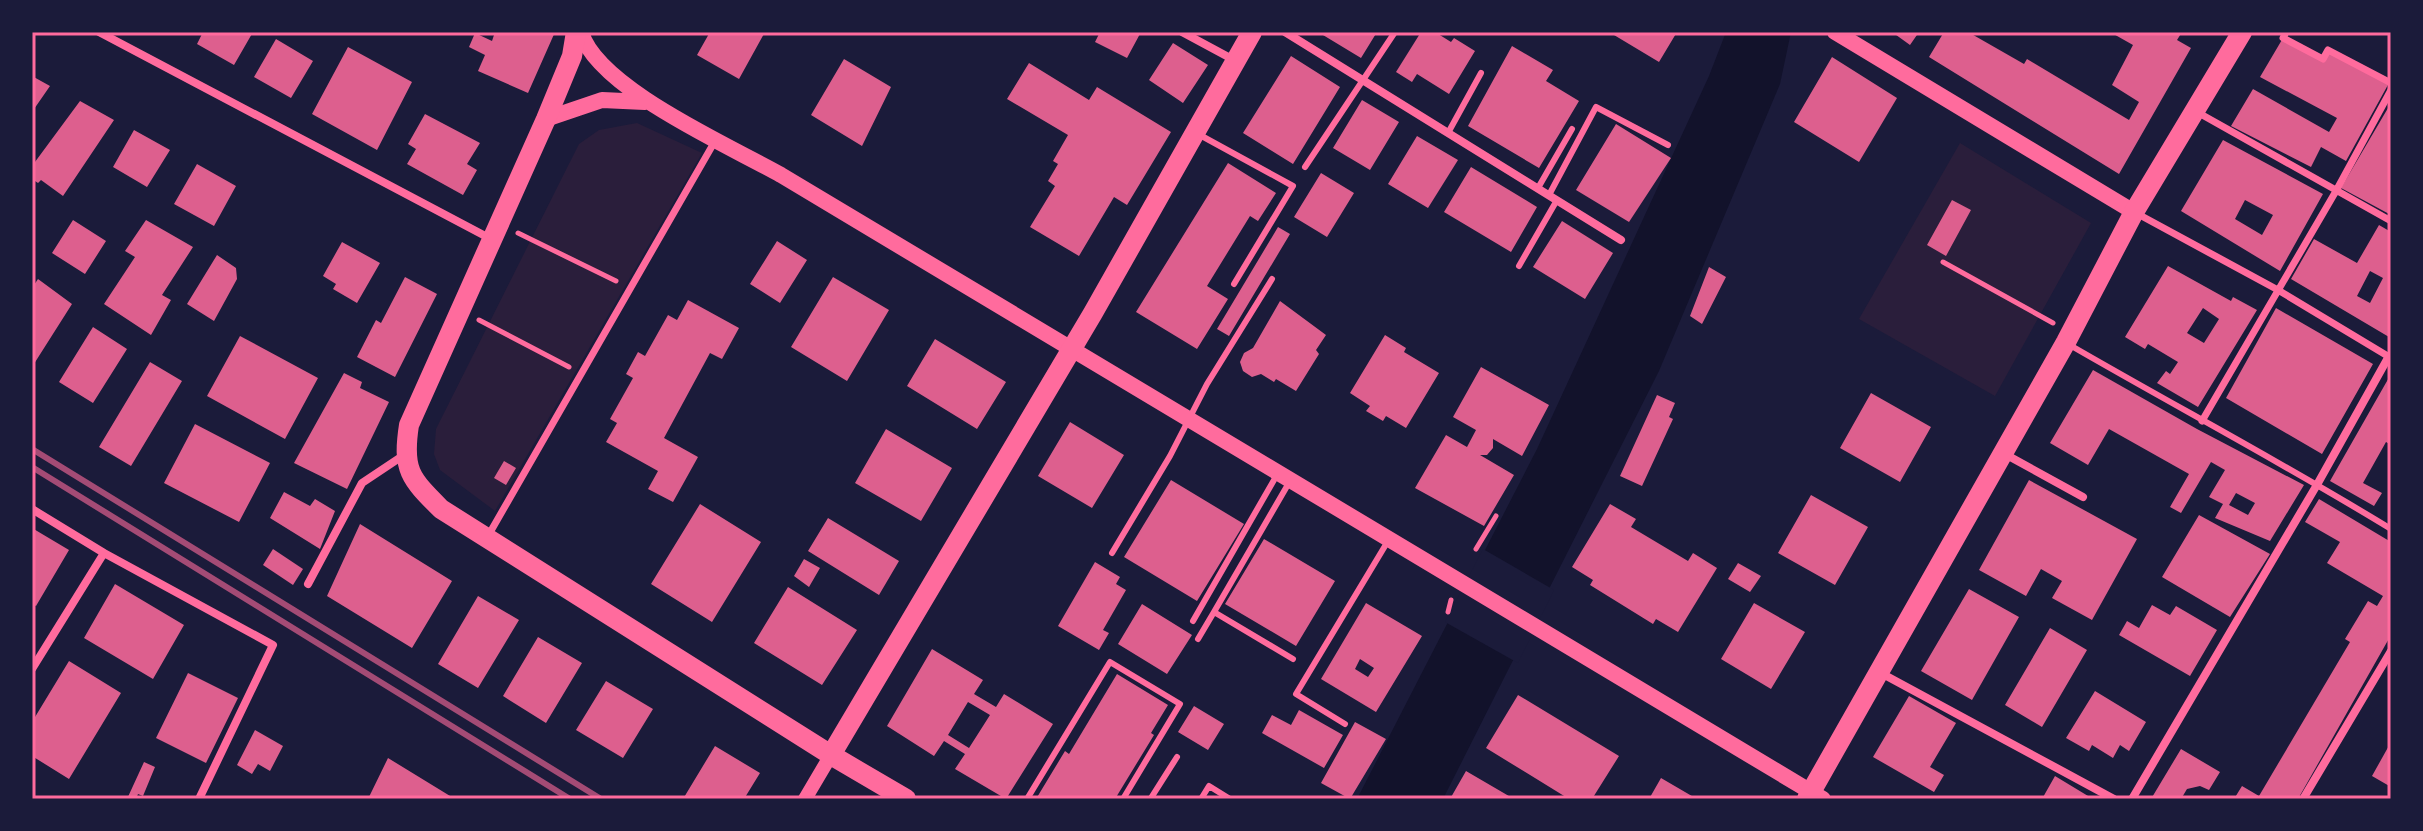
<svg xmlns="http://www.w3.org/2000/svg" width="2423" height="831" viewBox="0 0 2423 831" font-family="Merriweather,serif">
<rect width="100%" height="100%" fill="#1b1b3a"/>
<path fill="#2a1e3b" d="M637,123L702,153L495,511L440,470L434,454L436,429L579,144L599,130Z
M1960,143L2091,223L1995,396L1859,319Z"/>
<path fill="#12122b" d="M1726,32H1791L1780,84L1659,371L1443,799H1357L1537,449L1709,76Z"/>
<path fill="#1b1b3a" d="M1483,549L1554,590L1518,663L1445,622Z"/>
<path fill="#dd5f8e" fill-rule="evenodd" d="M203,32H253L234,65L197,44Z
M495,32H555L528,93L478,71L485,55L469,47L475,33L492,41Z
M710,32H765L739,79L697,55Z
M1100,32H1141L1127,58L1095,42Z
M1318,32H1377L1361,58Z
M1421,32H1435L1451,42L1454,38L1475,51L1449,94L1417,74L1412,82L1396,72Z
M1609,32H1677L1659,62Z
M1892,32H1919L1910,45Z
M1944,32H1968L2024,64L2027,59L2129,120L2139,102L2112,85L2133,45L2110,32H2182L2177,40L2191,48L2119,174L1929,57Z
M2283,38L2323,59L2328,50L2389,83L2346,161L2321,147L2311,167L2231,126L2253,89L2329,132L2337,118L2260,77Z
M276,39L313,61L291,98L254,77Z
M1173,43L1208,65L1183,103L1149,80Z
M1512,46L1553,70L1546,81L1579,101L1539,168L1468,126Z
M348,47L412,82L377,150L312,114Z
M1291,56L1340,87L1293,164L1243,133Z
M1832,57L1897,98L1859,162L1794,122Z
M844,59L891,87L862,146L811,115Z
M1029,63L1089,100L1097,87L1171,132L1127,205L1114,197L1079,256L1030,227L1055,186L1048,181L1058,164L1053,161L1068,135L1007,99Z
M32,76L50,86L32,112Z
M1362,100L1399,122L1370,170L1333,148Z
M80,101L114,120L63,196L41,180L38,183L32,179V166Z
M2388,108L2391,110V215L2341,188Z
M425,114L480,143L467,164L477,170L463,195L407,164L416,149L408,144Z
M1616,124L1671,158L1629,222L1576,190Z
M134,130L170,150L147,187L113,167Z
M1417,136L1458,160L1428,208L1388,184Z
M2223,140L2323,194L2280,271L2181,211ZM2245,200L2273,215L2262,235L2235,219Z
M1228,163L1276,193L1258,221L1250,216L1207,286L1228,299L1197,349L1136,312Z
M197,164L236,186L214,226L174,204Z
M1471,167L1537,207L1511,252L1444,212Z
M1321,173L1354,193L1327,237L1294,217Z
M1952,200L1971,210L1946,256L1927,245Z
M73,220L106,241L85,274L52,253Z
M146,220L193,247L162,295L171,300L151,335L104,304L135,257L125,251Z
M1562,221L1613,253L1585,299L1533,267Z
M2379,225L2391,232L2389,337L2291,279L2314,239L2357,263ZM2370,271L2383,278L2370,303L2357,296Z
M1278,227L1290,234L1229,336L1217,329Z
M777,241L807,260L780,303L750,284Z
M342,242L380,263L357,303L333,289L336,284L323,276Z
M217,255L236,268L237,279L214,321L187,304Z
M2168,266L2231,301L2233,297L2257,310L2198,407L2157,383L2166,371L2170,374L2178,362L2148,344L2145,349L2125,337ZM2203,308L2219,319L2204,343L2187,333Z
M1709,267L1726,277L1702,324L1690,316Z
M405,277L437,294L395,377L357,357L376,320L381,323Z
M833,277L889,310L847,381L791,347Z
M38,279L72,304L32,367V288Z
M688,300L739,328L722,359L710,353L664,438L698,457L673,502L648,489L658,471L606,442L617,423L610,419L633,378L626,374L638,352L645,356L668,315L677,320Z
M1280,301L1326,335L1316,350L1319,354L1296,391L1276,379L1274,382L1261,374L1252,377L1243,371L1240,362L1244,353L1253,348Z
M2276,308L2373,364L2322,454L2226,398Z
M93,327L127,349L93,403L59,382Z
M1385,335L1406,348L1404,352L1439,373L1406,428L1386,416L1383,421L1366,411L1370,406L1350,393Z
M240,336L318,378L285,439L207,396Z
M935,339L1006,382L977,429L907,386Z
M150,362L182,381L131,466L99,447Z
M1481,367L1549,405L1522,456L1493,439V448L1487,455H1480L1514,475L1484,526L1415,488L1446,435L1467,447L1476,430L1453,417Z
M2093,370L2197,429L2304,485L2270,541L2215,518L2223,504L2209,497L2225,470L2211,462L2181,513L2170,507L2189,474L2109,429L2088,465L2050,443ZM2236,493L2255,503L2248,515L2229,505Z
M344,373L362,382L360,388L389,402L347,489L294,463Z
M2391,374V445L2386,442L2363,483L2382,493L2374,506L2330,481Z
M1871,393L1931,427L1900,482L1840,448Z
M1657,395L1675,403L1669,417L1673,419L1642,486L1620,476Z
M1070,422L1124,455L1092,508L1038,476Z
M195,424L270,463L239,522L164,483Z
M886,429L952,468L921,521L855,483Z
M504,461L516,468L506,485L494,478Z
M1171,480L1244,524L1197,601L1124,557Z
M2029,480L2137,539L2092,620L2052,598L2062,581L2041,569L2026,596L1979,570Z
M284,492L310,506L315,499L335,511L320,549L270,518Z
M1811,495L1868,527L1835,585L1778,553Z
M2319,499L2391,542V635L2298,799H2234L2242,786L2259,796L2350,642L2345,639L2368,601L2377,606L2383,596L2327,563L2340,542L2305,522Z
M700,504L761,542L712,622L651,584Z
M1610,504L1636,519L1631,527L1688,561L1693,553L1717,568L1678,632L1656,619L1653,624L1590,585L1593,580L1572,567Z
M2199,515L2270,554L2230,617L2162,577Z
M828,518L899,561L879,595L808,551Z
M360,524L452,581L412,648L327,596Z
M32,528L69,550L36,606L32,604Z
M1264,539L1335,581L1296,646L1225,604Z
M273,549L303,569L293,585L263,565Z
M804,559L820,568L809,587L794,576Z
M1095,562L1120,577L1116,584L1126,590L1103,630L1109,633L1099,650L1058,626Z
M1738,563L1761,576L1750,592L1728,579Z
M115,584L184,625L153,679L84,638Z
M788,587L857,630L822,685L754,643Z
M1969,589L2019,617L1972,700L1921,671Z
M478,596L519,620L478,688L438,664Z
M1366,603L1422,636L1376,712L1321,679ZM1360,659L1374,668L1368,677L1355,669Z
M1754,603L1805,632L1771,689L1721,659Z
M1142,604L1192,635L1167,674L1118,644Z
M2152,605L2170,615L2176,606L2217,630L2190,676L2119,635L2127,621L2139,628Z
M2050,628L2087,650L2042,727L2005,705Z
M538,637L582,663L546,723L503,696Z
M932,649L983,680L974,694L996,707L1004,694L1053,724L1006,799L955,769L965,754L944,741L934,756L887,726ZM968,702L990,715L969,748L948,735Z
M69,661L121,693L69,779L32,756V722Z
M188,673L238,698L206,763L156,738Z
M1117,674L1168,705L1151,733L1154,735L1115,799H1036L1065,751L1069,754Z
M606,681L653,709L623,758L576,730Z
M2095,691L2146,722L2129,751L2120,745L2113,758L2092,745L2089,751L2066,738Z
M1518,695L1619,756L1592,799H1569L1486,748Z
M1909,696L1956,723L1930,767L1944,775L1934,792L1873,757Z
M1194,706L1224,724L1208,750L1178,732Z
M1299,710L1343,735L1324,768L1262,733L1272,715L1291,725Z
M1355,722L1386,739L1350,799L1321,783Z
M255,730L283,746L270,771L258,764L252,774L237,765Z
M2391,742V787L2372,776Z
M715,746L760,773L744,799H683Z
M2181,749L2220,772L2209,790L2200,786L2187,789L2181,799H2151Z
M388,758L455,799H368Z
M144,762L155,767L143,796L138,794L136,799H127Z
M1466,771L1514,799H1450Z
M2055,776L2093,799H2042Z
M1661,778L1697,799H1649Z"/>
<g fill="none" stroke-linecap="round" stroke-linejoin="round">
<path stroke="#ff6b9d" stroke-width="5" d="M518,233L616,281
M1943,262L2053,323
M479,320L569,367
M1476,549L1496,516
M1448,612L1451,600"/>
<path stroke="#ff6b9d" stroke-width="6" d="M1448,133L1481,73
M1198,134L1293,186L1234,284
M1305,167L1395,32
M1538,188L1572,129
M1549,195L1596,107L1668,145
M1519,266L1557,200
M2068,344C2175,406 2285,464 2391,529
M1290,481L1214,612L1293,659
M1112,553L1170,456L1207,384L1272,279
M1193,621L1278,473
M1198,639L1214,612
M1345,724L1296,694L1388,541
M1151,798L1177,757
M1027,799L1110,662L1180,704L1123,799
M1201,799L1209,786L1230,799"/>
<path stroke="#ff6b9d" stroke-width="7" d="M2286,32L2283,38L2323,59L2328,50L2391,83
M2197,112L2391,221
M2136,213L2278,290L2391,358
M2202,421L2336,191L2391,90
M488,536L715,141"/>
<path stroke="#ff6b9d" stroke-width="8" d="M99,32L491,239
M1182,32L1234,60
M1285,32L1621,240
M2003,453L2083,497
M32,509L104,553L273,645L199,799
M308,584L362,483L404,455
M32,669L104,553
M1879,672L2114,799
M2132,799L2318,483L2389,356
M2303,799L2391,651"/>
<path stroke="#ff6b9d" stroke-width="14" d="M805,799L831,755"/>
<path stroke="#ff6b9d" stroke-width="16" d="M581,32C597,88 730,146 781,175L1823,799
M1835,32L2134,212
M546,119L602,100L645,102"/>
<path stroke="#ff6b9d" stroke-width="20" d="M576,32L572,56L546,119L409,425C402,470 410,478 441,509L831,755L906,799
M831,755L1093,313L1252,32
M1807,799L2066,342L2134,212L2242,32"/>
<path stroke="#a44b75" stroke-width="6" d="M32,449L601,799
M32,467L570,799"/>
</g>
<rect width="2423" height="831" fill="none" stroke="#1b1b3a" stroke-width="68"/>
<rect x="34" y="34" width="2355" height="763" fill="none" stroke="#ff6b9d" stroke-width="3"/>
</svg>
